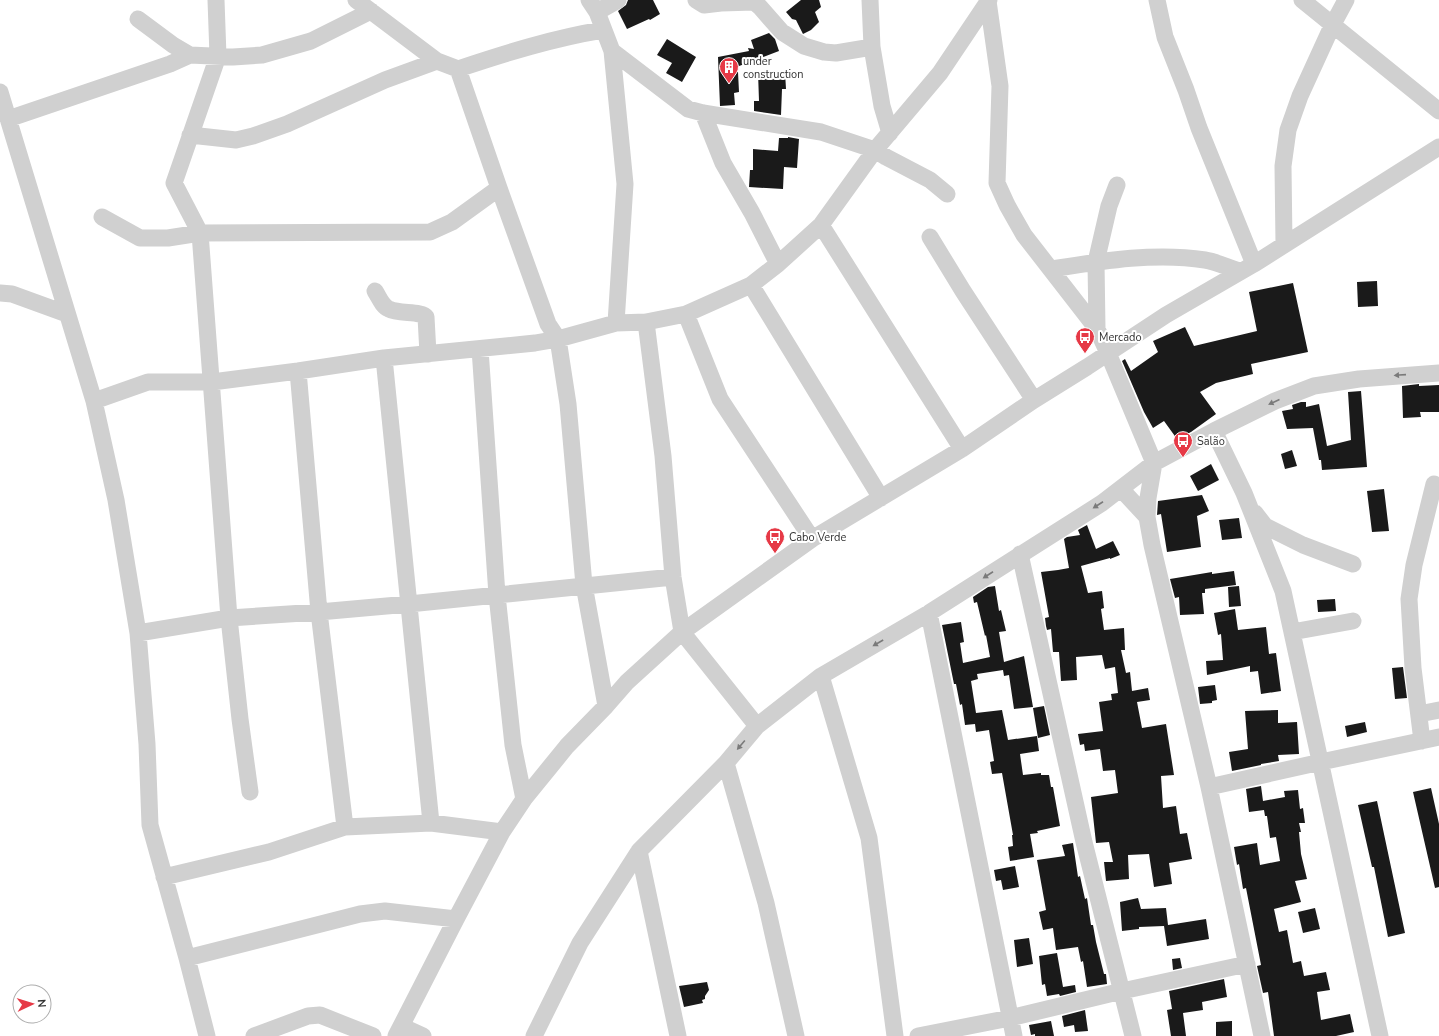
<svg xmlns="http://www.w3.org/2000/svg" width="1439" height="1036" viewBox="0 0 1439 1036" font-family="'Nunito Sans',sans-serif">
<rect width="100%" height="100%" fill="#fff"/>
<path fill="#1a1a1a" d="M628,0H653L660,14L650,20L649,19L627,29L618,11L626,5Z
M801,0H819L821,7L815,12L819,22L811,30L803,34L796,20L792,19L786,12Z
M769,33L775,39L779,51L723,72H738L739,92L734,93L735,105L720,106L718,57L749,51L748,48L754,49L751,40Z
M667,39L696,57L682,82L666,73L672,63L657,55Z
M758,72H785L786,89H782L781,115L754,111V101H759Z
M788,137L799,139L797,168L784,167L783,189L749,187L750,170H753V149L778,151L779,138H788Z
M1377,281L1378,306L1358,307L1357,282Z
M1293,283L1308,352L1251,364L1253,374L1216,383L1200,392L1216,414L1191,432L1177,439L1164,421L1153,428L1144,412L1122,361L1125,359L1131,371L1158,352L1153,341L1185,327L1194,346L1257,331L1249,292Z
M1419,384V386L1439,385V412H1420L1421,417L1403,418L1402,386Z
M1361,391L1367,467L1322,470L1321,460H1319L1313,428L1287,429L1282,411L1293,409L1292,405L1301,402H1306V407L1319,404L1327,446L1351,440L1348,392Z
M1292,450L1297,466L1285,469L1281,454Z
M1211,464L1219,480L1198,491L1190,476Z
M1384,489L1389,531L1372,532L1367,491Z
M1202,495L1209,511L1197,516L1201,547L1167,552L1161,514L1157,515L1158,501Z
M1239,518L1242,538L1222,540L1219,520Z
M1087,525L1096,549L1113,541L1120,555L1110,559V558L1081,566L1088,593L1102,591L1104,608L1101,609L1104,630L1124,628L1125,650H1121L1126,673L1130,672L1132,691L1148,688L1150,700L1137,702L1142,728L1166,724L1174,775L1161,776L1163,808L1176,806L1180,834L1187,833L1192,859L1169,863L1172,884L1154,887L1149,854L1128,855L1129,879L1106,881L1104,862H1113L1109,842L1096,843L1091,797L1118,793L1115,770L1103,771L1100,749L1085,751L1084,744L1080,745L1078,734L1103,731L1099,702L1112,700L1111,694L1118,693L1115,667L1105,669L1102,655L1076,657L1077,680L1061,681L1059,652H1053L1051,629L1047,630L1046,626L1045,618L1049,617L1041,572L1058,570L1069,568L1064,539L1067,537L1080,535L1078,530Z
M1234,571L1236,585L1205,589V593H1202L1204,614L1180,615L1179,597L1175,598L1170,579L1212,572V574Z
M995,586L999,611L1001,610L1006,631L999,632L1004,662L1024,656L1033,707L1014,709L1009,675L1004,676L1003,670L977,674L978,679L971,681L976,713L1002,710L1008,740L1037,736L1039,751L1020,754L1023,775L1041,773V775H1049L1051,787H1053L1060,826L1037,831L1038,833L1030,834L1034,857L1010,861L1008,847L1013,846L1012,835H1013L1002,773L992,774L990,762L994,761L989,730L976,732L975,724L965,725L962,704L960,705L956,684H954L942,625L961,622L964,642L960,643L963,663L990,657L986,635L985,636L977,602L974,603L973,597L988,587Z
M1239,586L1241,606L1229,607L1228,587Z
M1335,599L1336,611L1318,612L1317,600Z
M1235,609L1238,630L1266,627L1269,654L1276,653L1281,691L1261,694L1258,671L1250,672V666L1207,675L1206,661L1223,660L1221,634L1218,635L1214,613Z
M1403,667L1407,698L1395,699L1392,668Z
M1215,685L1217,700L1212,701V703L1200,704L1198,687Z
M1044,706L1050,735L1038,738L1033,708Z
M1278,710V723L1297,722L1299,754L1278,755L1279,761L1261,764V765L1232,771L1229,752L1248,749L1245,711Z
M1365,722L1367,732L1347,737L1345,726Z
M1261,786L1263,801L1285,797L1284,791L1298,790L1300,809L1303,808L1305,823H1299L1301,832H1299L1301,854L1307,879L1295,881L1301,902L1274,909L1279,932L1287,930L1293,963L1301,961L1304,976L1326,972L1330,990L1317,992L1321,1020L1350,1014L1354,1032L1336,1036H1274L1268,992L1263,993L1257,966L1261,965L1246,888L1243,889L1239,864L1237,865L1234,847L1257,843L1260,865L1280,861L1276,837L1270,838L1267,816H1265L1264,810L1249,812L1246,789Z
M1431,788L1439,824V887L1435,888L1413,792Z
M1377,801L1405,933L1388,937L1374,867H1372L1358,805Z
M1073,843L1078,877L1080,876L1085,899L1087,898L1091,925H1093L1096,942L1104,974H1106L1107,984L1087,987L1083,961L1081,962L1078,947L1056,950L1053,928L1043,930L1039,912L1046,910L1037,860L1065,856L1062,845Z
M1015,866L1019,887L1003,890L1001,880L996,881L994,870Z
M1138,898L1141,909L1166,908L1168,925L1206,919L1209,939L1167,946L1164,926L1139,927V929L1122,931L1120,902Z
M1315,908L1320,929L1303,933L1298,912Z
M1029,938L1033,964L1017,967L1014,940Z
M1057,953L1063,987L1075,985L1076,992L1060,996L1059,994L1047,996L1045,984L1042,985L1039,956Z
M1180,958L1182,968L1173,970L1172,959Z
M1224,979L1227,997L1202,1002L1203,1010L1183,1013L1186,1036H1171L1167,1010L1172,1009L1169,991Z
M707,982L709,990L705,996V999L702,1000L703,1003L684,1007L679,986Z
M1085,1010L1088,1031L1075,1032L1074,1025L1064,1027L1062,1016Z
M1051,1021L1054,1036H1035V1034L1031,1035L1029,1025Z
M1232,1021V1036H1216V1022Z"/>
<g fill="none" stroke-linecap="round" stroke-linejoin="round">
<path stroke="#d0d0d0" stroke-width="17" d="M216,0L218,56L174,183L200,233L229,618L240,719L250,792
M356,0L437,61L458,69L499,188L548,324L558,339L568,404L584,585L606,706
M589,0L597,12L612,51L625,184L616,323
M696,0L704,5L721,3L754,2L760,7L782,32L804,46L824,52L836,53L872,47
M870,0L872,47L882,106L890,133
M1157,0L1165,37L1186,90L1199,128L1254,264
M1302,0L1439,111
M988,1L1000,86L997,183L1007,205L1024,235L1097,329L1108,353L1154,463L1148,498L1147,517L1152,545L1209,787L1262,1036
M597,12L618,0
M138,19L173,45L190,55
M612,51L688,109L703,113L821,132L875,150L886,157L930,180L947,194
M458,69C506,53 554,38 603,30
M0,92L94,401L116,500L138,633L147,744L150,825L187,958L207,1036
M703,113L723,163L752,213L778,264
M8,119L170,64L190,55L233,57L262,55L311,41L371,11
M190,135L236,140L253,136L287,124L385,80L437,61
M102,217L140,238H168L200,233L430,232L452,222L499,188
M821,225L962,449
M930,237L963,291L1034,400
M1284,244L1283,166L1288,130L1300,96L1332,26L1346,0
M1052,269C1102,261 1155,252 1205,260C1217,262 1229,268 1240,271
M751,285L881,498
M375,291C379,297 382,306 389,309C398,314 422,311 426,317L428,354
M0,293L12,294L67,314
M686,314L720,399L812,539
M646,322L663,456L673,577L682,632L757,726
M1097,329L1096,262L1109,206L1117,185
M480,349L497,595L513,745L524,799
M384,358L431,823
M298,371L319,612L345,827
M94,401L148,382H212L298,371L384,358L535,343L558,339L616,323L646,322L686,314L751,285L778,264L821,225L875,150L940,73L989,0
M1214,431L1244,493L1283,591L1380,1036
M1121,489L1147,517
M1255,513L1265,526L1303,545L1353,564
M1020,554L1084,842L1133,1036
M929,613L1014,1036
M1292,632L1353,621
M138,633L229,618L319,612L409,604L673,577
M821,676L869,838L895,1036
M1419,714L1439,710
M1422,741L1413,668L1409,599L1414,565L1434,484
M726,763L766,903L796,1036
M1209,787L1321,762L1439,737
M639,851L678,1036
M164,877L269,852L345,827L431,823L502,832
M187,958L360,914L385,911L456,919
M401,1026L423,1036
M254,1036L308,1016L320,1015L373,1036
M396,1036L456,919L502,832L524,799L567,746L606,706L627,682L682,632L812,539L962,449L1034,400L1087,367L1166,315L1254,264L1439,147
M534,1036L580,943L639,851L726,763L757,726L821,676L929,613L1102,503L1154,463L1214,431L1275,401L1314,386L1359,379L1439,373
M918,1036L1010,1018L1122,991L1247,964"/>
</g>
<defs><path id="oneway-solid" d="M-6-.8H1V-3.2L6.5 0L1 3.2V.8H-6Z"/></defs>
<g fill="#7a7a7a">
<use href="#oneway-solid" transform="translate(1400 375) rotate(176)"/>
<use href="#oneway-solid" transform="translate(1274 402) rotate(156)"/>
<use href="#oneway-solid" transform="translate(1098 505) rotate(147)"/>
<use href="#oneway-solid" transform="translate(988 575) rotate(147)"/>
<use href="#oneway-solid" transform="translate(878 643) rotate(150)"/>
<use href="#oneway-solid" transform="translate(741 745) rotate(130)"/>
</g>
<defs>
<g id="building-pin" transform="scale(1)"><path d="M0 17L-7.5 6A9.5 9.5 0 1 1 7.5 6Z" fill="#e63946" stroke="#fff"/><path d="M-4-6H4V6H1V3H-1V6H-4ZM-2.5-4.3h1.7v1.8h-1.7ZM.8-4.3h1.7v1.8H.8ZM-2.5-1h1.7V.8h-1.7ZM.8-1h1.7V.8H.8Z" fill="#fff"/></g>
<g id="bus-pin" transform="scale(1)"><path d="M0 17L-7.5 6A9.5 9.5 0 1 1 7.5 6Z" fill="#e63946" stroke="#fff"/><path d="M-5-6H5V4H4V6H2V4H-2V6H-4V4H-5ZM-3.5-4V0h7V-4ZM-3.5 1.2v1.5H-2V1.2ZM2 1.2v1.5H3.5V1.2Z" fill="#fff"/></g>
</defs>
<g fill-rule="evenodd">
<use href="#building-pin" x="729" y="67"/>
<use href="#bus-pin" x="1085" y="337"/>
<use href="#bus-pin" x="1183" y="441"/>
<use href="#bus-pin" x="775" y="537"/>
</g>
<g text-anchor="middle" stroke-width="4" stroke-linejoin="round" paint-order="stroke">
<g font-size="11" fill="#333" stroke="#fff" text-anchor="start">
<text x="743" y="65">under<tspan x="743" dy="13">construction</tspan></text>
<text x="1099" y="341">Mercado</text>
<text x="1197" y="445">Salão</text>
<text x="789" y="541">Cabo Verde</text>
</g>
</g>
<g transform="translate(32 1004) rotate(86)"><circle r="19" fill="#ffffff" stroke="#adadad"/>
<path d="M0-3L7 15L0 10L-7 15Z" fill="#e63946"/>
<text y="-6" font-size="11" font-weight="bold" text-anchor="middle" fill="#333333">N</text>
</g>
</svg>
